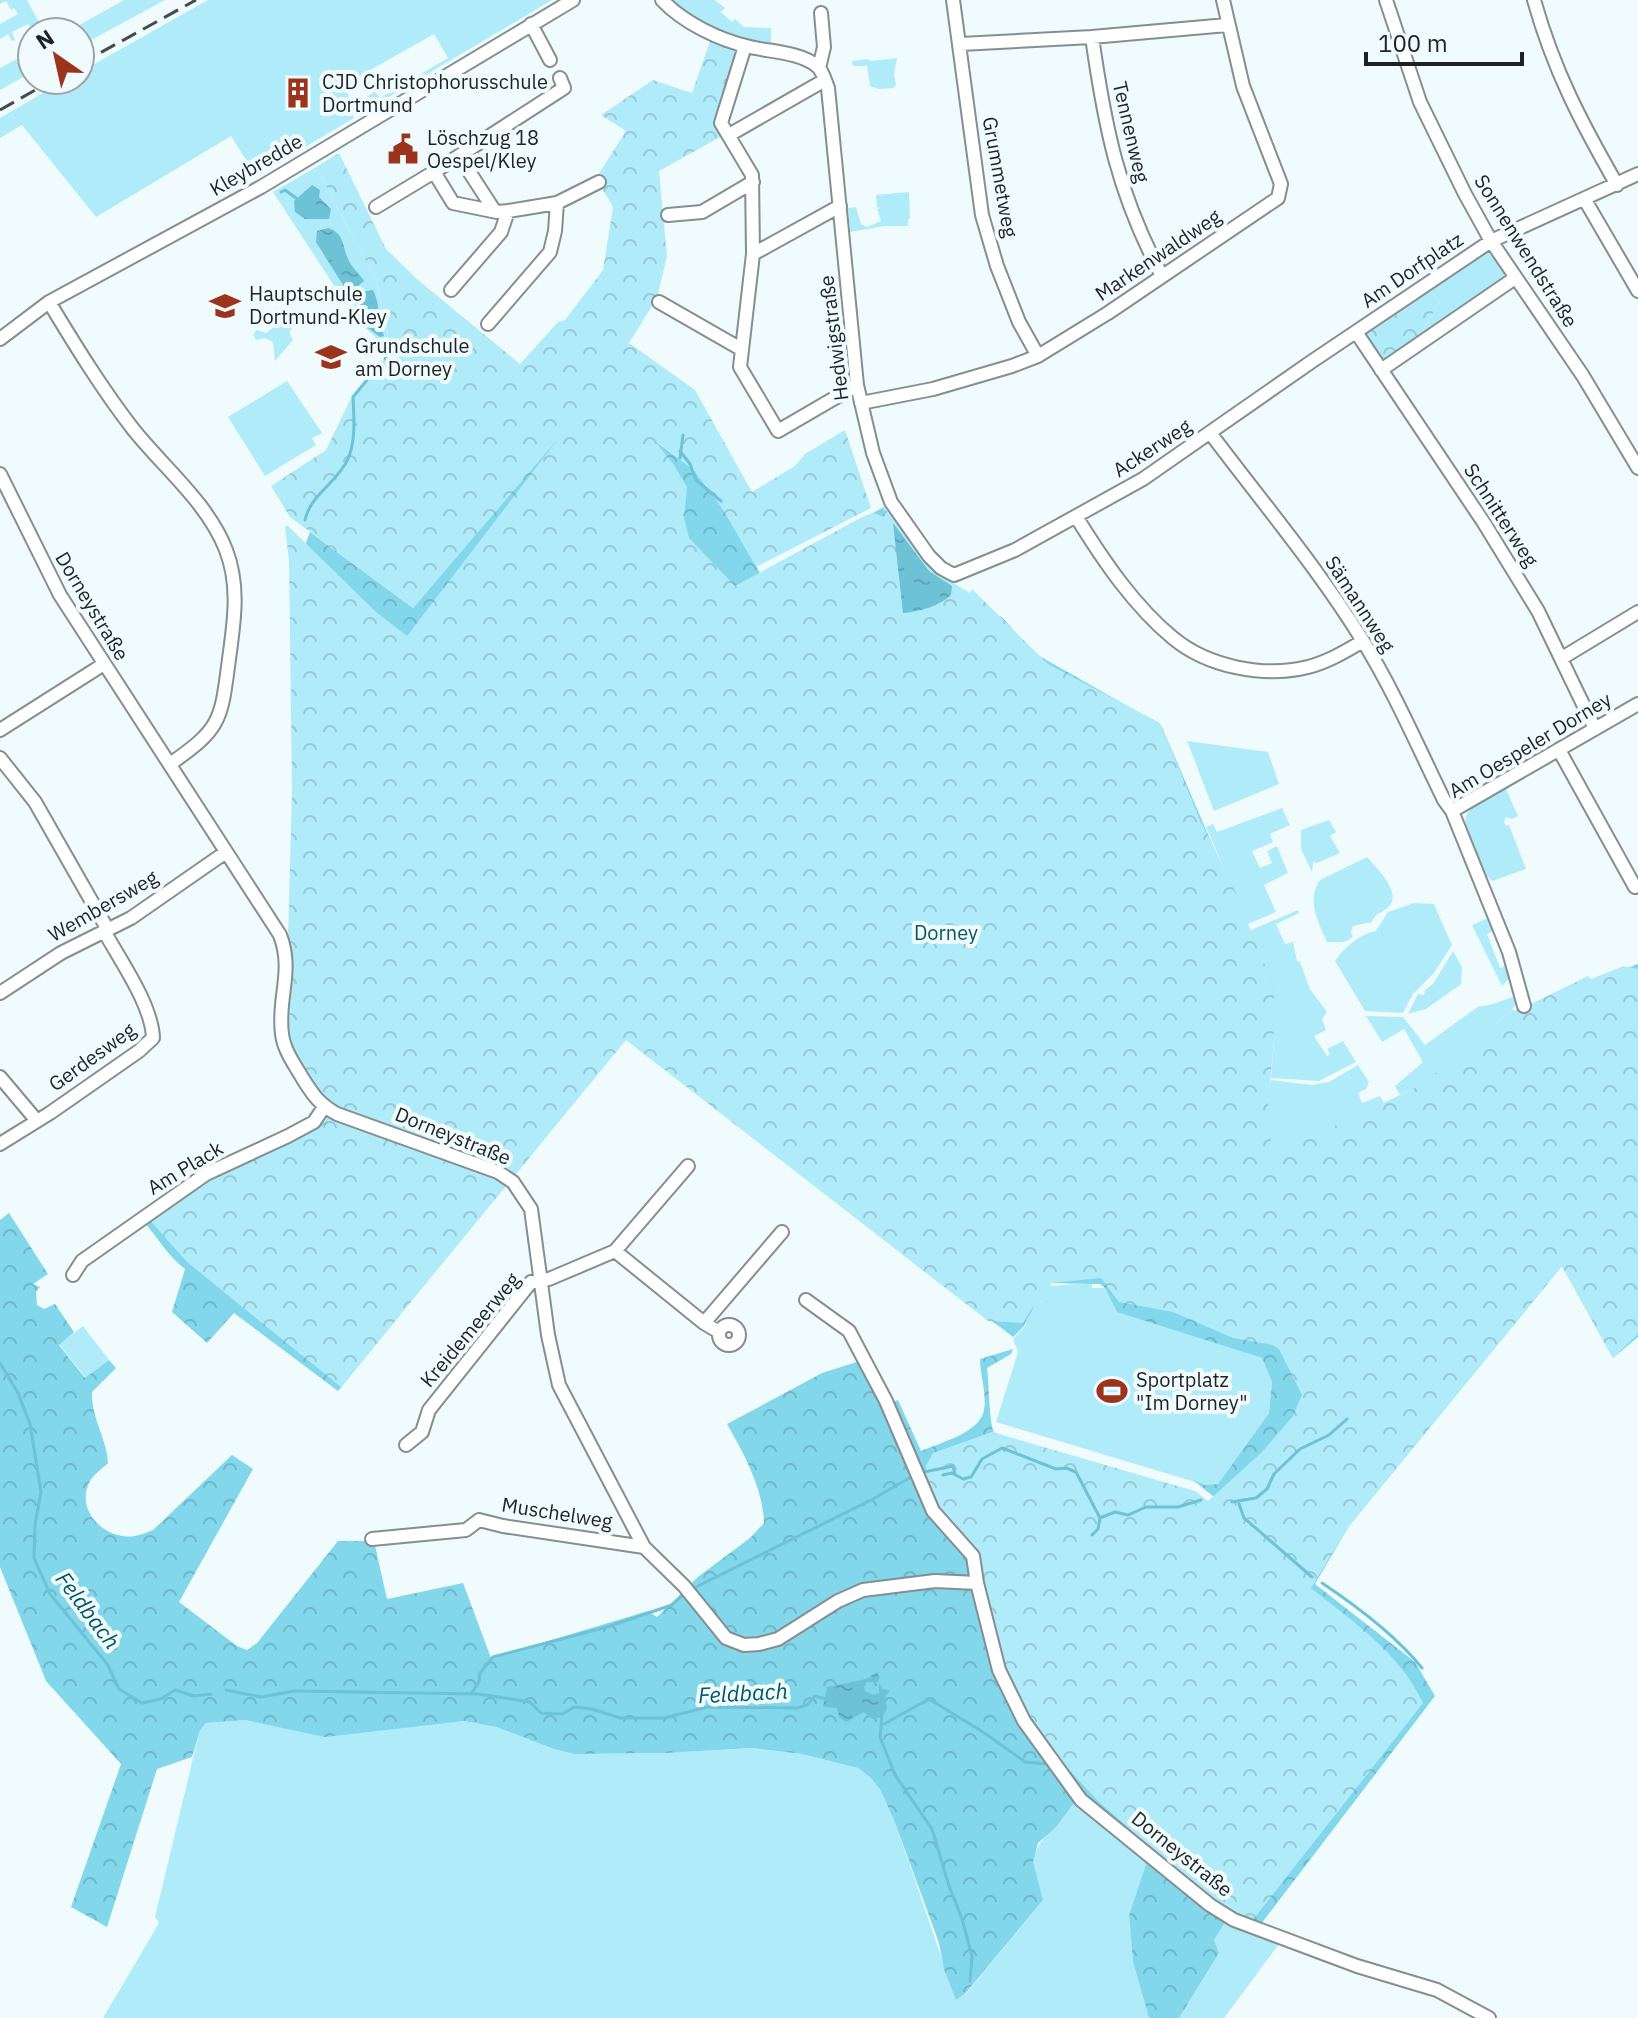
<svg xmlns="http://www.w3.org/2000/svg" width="1638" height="2018" viewBox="0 0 1638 2018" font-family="'IBM Plex Sans',sans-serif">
<defs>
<pattern id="forest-crowns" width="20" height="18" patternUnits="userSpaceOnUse" patternTransform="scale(2)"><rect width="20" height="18" fill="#82d7eb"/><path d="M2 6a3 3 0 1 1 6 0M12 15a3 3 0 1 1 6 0" fill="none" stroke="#70b8c9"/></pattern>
<pattern id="park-crowns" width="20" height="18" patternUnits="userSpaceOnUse" patternTransform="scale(2)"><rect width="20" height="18" fill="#b0ebf9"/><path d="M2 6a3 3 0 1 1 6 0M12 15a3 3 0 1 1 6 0" fill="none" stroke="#97c9d5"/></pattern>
<pattern id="water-ripples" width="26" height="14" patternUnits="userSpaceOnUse" patternTransform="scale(2)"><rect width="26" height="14" fill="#6dc2d5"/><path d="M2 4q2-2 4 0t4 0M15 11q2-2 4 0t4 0" fill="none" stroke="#5ea6b7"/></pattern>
</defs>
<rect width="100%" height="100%" fill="#f0fbfd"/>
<path fill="#b0ebf9" d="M0,0H27L41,26L32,30L28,24L12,32L15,40L12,41L8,34L0,39V24L18,14L14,8L11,10L6,1L0,4Z
M124,0H165L80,46V32H67Z
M208,0H552L362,113L361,101L375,91L380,98L448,58L434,34L365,73L369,81L347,91L354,118L256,176L231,136L96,217L22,125L0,138V118L65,80H80V72Z
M672,0H715L725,8L721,12L732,22L735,19L744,27L771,28V44C738,38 696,25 672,0Z
M32,51V72L0,90V68Z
M897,58L894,74L896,85L893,88L879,89L870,86L867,66H853L852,61L867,59L871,61Z
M316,167L376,280L388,337L378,339L357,321L273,192Z
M909,192L910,219H908V226H885L850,232L848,208L856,207L861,224L867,227L881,221L877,209L880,208L877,207L876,195Z
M1485,252C1495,256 1507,269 1505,281L1427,331V335L1420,336L1439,302L1429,288Z
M275,308L292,329L289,332L293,340L275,361L273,342L265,338L256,340L253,334L257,330L266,333L274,327L276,321L272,312Z
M287,381L322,433L312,438L316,445L265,476L228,417Z
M1187,741L1268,752L1279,784L1214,811Z
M1506,789L1518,816L1512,819L1506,817L1504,822L1506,826L1509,825L1526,869L1492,881L1487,876C1481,863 1458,824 1468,812C1476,802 1495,795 1506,789Z
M1282,808L1290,825L1270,834L1273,842L1252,851L1260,868L1272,863L1267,851L1277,846L1288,873L1264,885L1276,912L1248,924L1206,827L1213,824L1217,832Z
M1329,820L1336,832L1330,836L1340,853L1317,863L1313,862L1312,872L1301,849V830Z
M1367,857C1376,868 1406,895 1386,909C1379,914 1376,913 1372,922L1353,926L1351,932L1353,936C1347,944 1337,942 1327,942C1318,922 1306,900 1320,880Z
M1414,903L1434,904L1452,945L1434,973L1413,994L1403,1013L1365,1011L1335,961C1345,947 1359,934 1376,931L1388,912Z
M1298,910L1299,913L1276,924L1285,944L1293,942L1297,961L1300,962L1310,989L1327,1012L1322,1019L1326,1030L1314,1036L1327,1056L1330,1054L1327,1049L1343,1041L1356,1062L1319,1081L1271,1078L1274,1040L1251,930Z
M1491,917L1496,930L1487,934L1500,968L1509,965L1511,976L1502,986L1472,925Z
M1453,951L1462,967L1461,984L1426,1009L1408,1014L1418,994L1424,995L1425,990L1433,984Z
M1521,995L1512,1010L1423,1084L1400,1095L1395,1086L1423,1062L1404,1029L1382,1042L1366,1016L1403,1017L1425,1045L1479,1006C1488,1008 1509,997 1521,995Z
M1358,1065L1369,1082L1366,1089L1358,1093L1362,1103L1380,1096L1384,1103L1272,1157L1266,1100L1271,1080L1312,1085L1329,1082Z
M1092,1283V1288H1105L1118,1312L1262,1358L1272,1382L1269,1413L1218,1484L1205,1485L996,1422L1018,1352L1013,1339L1025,1326L1031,1308L1050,1286Z
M83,1326L109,1360L86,1378L59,1344Z
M245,1720L274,1726L427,1724L464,1721L496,1727L554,1749L574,1754L666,1753L752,1748L802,1754L858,1768L871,1778L881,1791L896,1825L956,2000L966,1994L1043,1900C1040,1889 1033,1874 1033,1863C1033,1844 1064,1816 1076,1801L1120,1834L1146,1864L1129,1915L1133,1962L1149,2018H103L159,1923L155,1917L200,1729L206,1723Z
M1225,1921L1248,1933L1279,1944L1224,2018H1179L1219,1953L1214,1940Z"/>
<path fill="url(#forest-crowns)" d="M593,395L694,470L723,509L760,573L884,507L890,613L994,614L1002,617L1034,653L1161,725L1274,988L1266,1100L1272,1158L1385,1105L1423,1084L1493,1026L1518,1009L1638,964V1337L1613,1358L1562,1266L1349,1526L1315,1584L1415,1662L1435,1696L1261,1924L1230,1914L1214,1940L1219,1953L1179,2018H1149L1133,1962L1129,1915L1146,1864L1121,1832L1078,1798L1055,1828L1038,1843L1033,1862L1043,1900L965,1994L956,2000L944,1969L939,1943L896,1825L881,1791L871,1778L858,1768L802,1754L752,1748L666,1753L574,1754L554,1749L496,1727L464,1721L325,1737L245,1720L206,1723L200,1730L192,1757L157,1769L107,1927L71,1907L121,1764L46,1681L0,1567V1220L9,1213L48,1274L33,1284L40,1287L36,1292L37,1305L44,1309L55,1304L74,1332L59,1345L85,1378L109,1360L116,1368L92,1392C91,1418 107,1439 108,1463C102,1469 94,1474 90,1481C76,1506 98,1533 123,1536C134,1538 143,1534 153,1530L232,1455L253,1469L179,1602L237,1646L247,1650L257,1643L338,1541H374L387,1599L463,1583L491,1658L648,1611L657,1617L699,1576L750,1538L764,1523C763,1488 744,1454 727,1424L822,1373L860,1361L884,1406L898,1400L921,1451C939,1443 980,1433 984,1410C987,1395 980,1374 980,1359L1013,1349L1011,1354L987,1368C989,1382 989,1423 994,1432L978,1454L1205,1505L1214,1497L1193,1480L1205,1485L1218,1484L1269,1413L1272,1382L1262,1358L1117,1312L1105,1288L1100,1284L1047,1283L1023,1327L1013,1337L625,1038L338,1391L234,1313L207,1343L172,1312L185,1269C168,1256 158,1238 144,1222L209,1178L325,1122L334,1106C315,1088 290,1056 287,1028C286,1014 290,997 292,983V580L310,532L413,608Z"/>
<path fill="url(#park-crowns)" d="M710,41L739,51L722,136L659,171L667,256L657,298L629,343L695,390L752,492L795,466L805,454L845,430L871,508L756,567L723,509L694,470L654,440L674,465L687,487L684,518L689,538L735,586L864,516L874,513L884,517V507L932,570L970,593L972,589L1048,664L1160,723L1200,820L1232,884L1274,988V1040L1268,1106L1272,1156L1423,1084L1512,1010L1517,1011L1588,976L1591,979L1624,966L1638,969V1334L1613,1358L1562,1266L1349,1526L1311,1588C1352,1621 1400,1653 1423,1703L1252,1921L1215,1903L1099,1802L1060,1760C1050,1756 1045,1746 1039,1737C999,1678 997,1626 979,1560L971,1544L933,1499L926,1483V1466L933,1453L992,1432L1195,1491L1208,1501L1262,1452L1293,1416L1302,1395L1279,1349L1273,1345L1233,1338L1173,1312L1119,1302L1101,1278L1051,1283L1052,1300L1032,1308L1023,1323L988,1321L626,1040L341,1387L187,1262L147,1217L217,1175L326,1124L331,1107L318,1092L293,1047L288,1030L291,965L288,938L292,791L289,561L285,527L287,525L376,612L407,636L558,439L413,608L290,517L271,486L326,450L351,398L388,354V336L376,280L316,167L339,153L386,249L418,280L520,364L558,322L565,320L603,270L613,207L596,178L626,131L601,115L653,80L692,93Z
M1429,288L1439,302L1420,336L1387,360L1381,359L1366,337L1367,331Z"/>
<path fill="url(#water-ripples)" d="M312,185L320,190L319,197L331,209L329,219H305L295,212L294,201Z
M328,228C345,233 342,247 349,261C352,267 358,273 362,278L364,281L357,287L347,289L343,285L316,242L317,231Z
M373,290C380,303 378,321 384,336L380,337L368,328L352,300L359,292Z
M893,523L929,571L952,586L951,595C937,607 922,611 903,613Z
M877,1672L880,1677L878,1682H866L864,1686L865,1691L873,1695L879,1693V1683L883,1689L890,1690L885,1697L887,1709L882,1717L872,1719L864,1712L846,1722L839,1717L837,1708L823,1707L827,1687L866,1679Z"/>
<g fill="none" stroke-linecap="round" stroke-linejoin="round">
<path stroke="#6dc2d5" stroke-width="3" d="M281,192L285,190L296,198
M385,359L387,356V345
M680,451L690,464L696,480L721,501
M680,458L683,435
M305,520C310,495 337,483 348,459C356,440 354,417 353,397L380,364
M0,1363L18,1393L30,1424L41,1492L35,1525L34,1558L50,1594L108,1665L119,1689L142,1703L161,1699L175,1690L194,1696L211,1694
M924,1472L953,1466L955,1474
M943,1475L952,1473L963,1479L971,1477L982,1459L1002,1448L1056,1469L1066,1468L1076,1472L1100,1518L1115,1512L1128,1515L1146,1507H1178L1201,1500
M1232,1502L1256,1498L1267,1489L1274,1474L1300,1449L1329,1435L1347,1419
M1239,1504L1244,1518L1312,1577
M1092,1535L1098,1529L1100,1518
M1322,1583C1355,1605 1397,1637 1422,1668
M690,1590L873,1499L911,1477
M226,1690L261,1697L294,1691L479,1694L530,1702L541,1713L563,1714L574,1707L592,1709L620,1718H665L707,1707L797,1708L807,1705L815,1696L825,1699
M471,1694L479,1682L480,1673L493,1657L607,1627L672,1605L684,1594
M882,1714L880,1737L895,1775L932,1829L949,1886L962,1919L972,1956L970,1981
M884,1724L929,1699L983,1732L1025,1762L1047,1764"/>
<g stroke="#858e90" stroke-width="16">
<path id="minor" d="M662,0C684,23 719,40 750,47C771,52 800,52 817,66C823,71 825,81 828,88L857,385L873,453L891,502L929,556L941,568L954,575L1015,550L1143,479L1311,362L1491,241L1638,174
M953,0L982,215L997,266L1019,322L1038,356
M1386,0L1420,102L1465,194L1491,241L1583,376L1638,468
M1534,0C1554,71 1581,122 1617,185
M531,24L550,60
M1092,37C1105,128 1118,194 1162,276
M961,44L1092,37L1227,25
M745,46L721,123L752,175L753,254L740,367L778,431L857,385
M819,68L824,47L821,13
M560,78L564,88L434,172L453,203L497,212L508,211L557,203L599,182
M729,135L825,80
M459,156L494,210
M1585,200L1638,291
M376,207L434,172
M668,215L702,212L753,182
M753,254L840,206
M451,290L501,232L508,211
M49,302C75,345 102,389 133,429C164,468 208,503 226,550C240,586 234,622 229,659C221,720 222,728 170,764
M659,302L741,349
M488,324L550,252L555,231L557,203
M1356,332L1484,523L1538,611L1595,729
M0,339L49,302L261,187L573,0
M1381,370L1515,278
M861,403L933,389L1012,366L1038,356L1108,313L1278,198L1281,184L1243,86L1223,0
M1211,434C1262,502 1318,568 1363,641C1394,691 1418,747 1444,800L1452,811L1509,952L1524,1006
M0,474L60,595L280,935C294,971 277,999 282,1034C284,1051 295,1065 303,1079C313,1095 320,1105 337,1114L498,1172L513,1182L531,1209L548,1335L559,1385L644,1547L684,1586L726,1638L744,1645L759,1644L778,1639L838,1601L863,1590L935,1581L977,1583
M1077,518C1103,560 1134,606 1173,638C1208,667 1264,678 1308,667C1328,662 1346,651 1363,641
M1562,658L1638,612
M0,730L104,664
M1559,750L1635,887
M0,758L35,802L108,930
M1452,811L1638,704
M0,993L61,953L131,918L226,852
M0,1077L37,1121
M0,1144L50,1113L139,1051L153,1038C152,1005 120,960 104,931
M615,1251L688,1166
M73,1275L82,1261L206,1174L288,1136L314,1122L324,1107
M806,1300L849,1331L886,1401L933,1511L973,1556L977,1583L999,1670L1024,1721L1081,1800L1210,1905L1234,1920L1357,1966L1437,1990L1489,2018
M704,1323L782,1232
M719 1335a10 10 0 1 1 20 0a10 10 0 1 1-20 0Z
M406,1445L422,1432L429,1410L531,1282L549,1279L615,1251L704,1323L719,1332
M372,1539L466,1530L479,1520L503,1526L644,1547"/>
</g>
<use href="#minor" stroke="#fff" stroke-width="12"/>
<path stroke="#464b4c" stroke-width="3" stroke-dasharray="16 8" stroke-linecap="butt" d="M80,64L196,0
M0,110L53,80"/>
</g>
<defs>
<g id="building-bare" transform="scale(2.4)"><path d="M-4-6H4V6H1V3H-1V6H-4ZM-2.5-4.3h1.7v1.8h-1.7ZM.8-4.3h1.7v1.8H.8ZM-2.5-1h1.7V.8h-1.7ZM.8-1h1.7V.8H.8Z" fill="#9c331c" stroke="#f0fbfd" stroke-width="2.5" paint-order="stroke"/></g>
<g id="civic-bare" transform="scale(2.4)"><path d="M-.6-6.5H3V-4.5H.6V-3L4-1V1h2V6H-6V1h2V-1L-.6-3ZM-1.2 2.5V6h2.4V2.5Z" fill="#9c331c" stroke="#f0fbfd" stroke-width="2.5" paint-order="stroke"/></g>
<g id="school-bare" transform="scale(2.4)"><path d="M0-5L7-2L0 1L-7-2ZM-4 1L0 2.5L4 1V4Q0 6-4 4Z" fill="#9c331c" stroke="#f0fbfd" stroke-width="2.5" paint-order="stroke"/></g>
<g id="stadium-bare" transform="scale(2.4)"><path d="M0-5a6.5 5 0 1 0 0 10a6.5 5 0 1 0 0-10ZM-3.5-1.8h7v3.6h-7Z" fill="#9c331c" stroke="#f0fbfd" stroke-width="2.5" paint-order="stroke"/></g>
</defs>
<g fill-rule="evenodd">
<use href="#building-bare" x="298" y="93"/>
<use href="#civic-bare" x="403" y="149"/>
<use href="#school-bare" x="225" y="306"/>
<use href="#school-bare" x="331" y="357"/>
<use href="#stadium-bare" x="1112" y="1391"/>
</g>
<g text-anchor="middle" stroke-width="8" stroke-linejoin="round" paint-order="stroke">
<g font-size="20" fill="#1e2223" stroke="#f0fbfd" text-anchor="start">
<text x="322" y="89">CJD Christophorusschule<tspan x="322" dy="23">Dortmund</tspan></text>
<text x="427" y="145">Löschzug 18<tspan x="427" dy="23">Oespel/Kley</tspan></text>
<text x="249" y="301">Hauptschule<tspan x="249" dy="23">Dortmund-Kley</tspan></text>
<text x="355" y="353">Grundschule<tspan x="355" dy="23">am Dorney</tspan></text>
<text x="1136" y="1387">Sportplatz<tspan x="1136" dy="23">"Im Dorney"</tspan></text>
</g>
<g font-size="20" fill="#1e2223" stroke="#f0fbfd">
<text transform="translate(1131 132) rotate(77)" y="7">Tennenweg</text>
<text transform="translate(256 165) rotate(-30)" y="7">Kleybredde</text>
<text transform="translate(1000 177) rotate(80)" y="7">Grummetweg</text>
<text transform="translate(1526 251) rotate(58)" y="7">Sonnenwendstraße</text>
<text transform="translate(1158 255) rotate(-34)" y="7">Markenwaldweg</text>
<text transform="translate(1412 270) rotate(-34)" y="7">Am Dorfplatz</text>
<text transform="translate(834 338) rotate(-97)" y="7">Hedwigstraße</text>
<text transform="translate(1152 448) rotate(-33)" y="7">Ackerweg</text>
<text transform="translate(1501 515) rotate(57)" y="7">Schnitterweg</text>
<text transform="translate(1360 604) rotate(57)" y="7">Sämannweg</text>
<text transform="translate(92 606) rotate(59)" y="7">Dorneystraße</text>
<text transform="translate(1530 745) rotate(-31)" y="7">Am Oespeler Dorney</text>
<text transform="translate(103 906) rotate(-30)" y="7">Wembersweg</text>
<text transform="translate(92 1057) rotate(-36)" y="7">Gerdesweg</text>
<text transform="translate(453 1136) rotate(22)" y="7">Dorneystraße</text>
<text transform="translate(185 1168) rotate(-31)" y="7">Am Plack</text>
<text transform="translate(470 1330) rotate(-50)" y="7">Kreidemeerweg</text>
<text transform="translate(557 1513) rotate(9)" y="7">Muschelweg</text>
<text transform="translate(1182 1854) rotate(39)" y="7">Dorneystraße</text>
</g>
<g font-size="20" fill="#0c5664" stroke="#f0fbfd">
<text x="946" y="940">Dorney</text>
</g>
<g font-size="22" font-style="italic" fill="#045361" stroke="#f0fbfd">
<text transform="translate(88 1610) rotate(53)" y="8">Feldbach</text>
<text transform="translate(743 1693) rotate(-3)" y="8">Feldbach</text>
</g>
</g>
<g transform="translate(56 56) rotate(326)"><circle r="38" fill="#f0fbfd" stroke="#9ca4a6" stroke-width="2"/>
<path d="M0-6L14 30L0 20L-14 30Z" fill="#9c331c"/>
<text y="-12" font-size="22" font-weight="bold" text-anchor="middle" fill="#1e2223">N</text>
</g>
<path d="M1366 52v12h156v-12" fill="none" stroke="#1e2223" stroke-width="4"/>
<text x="1378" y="52" font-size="24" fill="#1e2223" stroke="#f0fbfd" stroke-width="6" paint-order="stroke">100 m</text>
</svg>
